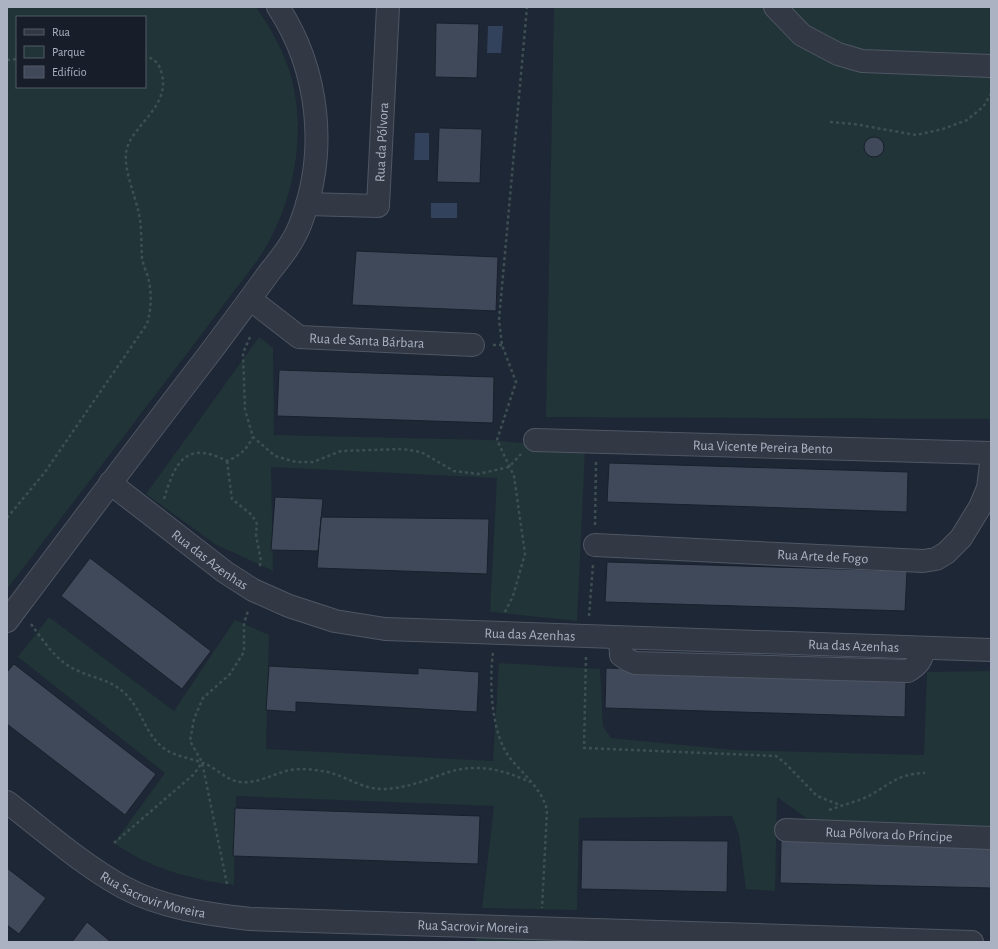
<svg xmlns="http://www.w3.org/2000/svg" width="998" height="949" viewBox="0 0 998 949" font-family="'Alegreya Sans',sans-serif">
<rect width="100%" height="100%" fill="#1e2735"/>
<path fill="#213437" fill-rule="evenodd" d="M7,7H256C269,26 281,46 288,67C308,124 296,195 266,247C255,265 241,282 228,299C205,330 182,360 159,390C109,456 58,522 7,589ZM17,17H145V87H17Z
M554,7H991V419L546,417Z
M259,337L273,348L274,435L491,440L585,449L577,621L490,612L497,478L271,467L273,571L215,544L146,494Z
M49,617L174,711L235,620L269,635L266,749L493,761L499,663L600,669L603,726L611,738L734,750L924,755L927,672L991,671V830L815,824L777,797L775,891L746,889L739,835L732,816L579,818L577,910L482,908L494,806L236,796L234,885C192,880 149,868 114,843L165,773L18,657Z
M476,937H564V942H476Z"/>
<path fill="#32415c" d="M488,26H503L501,53H487Z
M415,133H429V160H414Z
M431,203H457V218H431Z"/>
<path fill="#3f495a" stroke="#19202c" d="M436,23L479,24L477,78L435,77Z
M439,128L482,129L480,183L437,182Z
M864 147a10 10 0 1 1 20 0a10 10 0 1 1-20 0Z
M356,251L498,257L496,311L352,305Z
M279,370L494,377L493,423L277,416Z
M609,463L908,472L907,512L607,502Z
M275,497L323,499L318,551L271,550Z
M321,517L489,519L487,574L317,568Z
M90,558L211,651L182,689L61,596Z
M607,562L907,571L905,611L605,602Z
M14,664L156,774L125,815L7,724V672Z
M269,666L418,674V668L479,672L477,712L296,702V712L266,710Z
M606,668L906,677L905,717L605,708Z
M235,808L480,816L478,864L233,856Z
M582,840L728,841L727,892L581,889Z
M781,840L991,846V888L780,883Z
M7,868L46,898L19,934L7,925Z
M87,922L111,942H72Z"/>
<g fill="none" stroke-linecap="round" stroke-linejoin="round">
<g stroke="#4f5664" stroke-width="24">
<g id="minor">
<path d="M775,7L802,35L838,54L862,61L991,66"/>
<path id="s1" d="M307,204L378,206L388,7"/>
<path id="s2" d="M250,299L299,337L473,345"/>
<path id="s3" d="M535,440L991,453"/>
<path id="s4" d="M110,483L225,572L253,590L289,606L335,621L385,629L991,650"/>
<path id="s5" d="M595,545L923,561L936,559L946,553L961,538L980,507L988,488L991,464"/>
<path d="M7,621C73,533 139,445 206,358C227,330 248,302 268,274C280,259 293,243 300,225C328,154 320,71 278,7"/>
<path d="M620,638L621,655L628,660L635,663L908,671C918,665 923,659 923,648"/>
<path id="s6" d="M7,802C45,831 81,864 123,887C162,908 207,914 250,919L972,942"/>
<path id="s7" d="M786,830L991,838"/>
</g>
</g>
<path stroke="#3e4f53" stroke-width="2.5" stroke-dasharray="3 3" stroke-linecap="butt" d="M7,60L17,59
M830,122L854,124L916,135L943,129L967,120L983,107L991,94
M250,337L243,353L245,410L253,437L275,456L296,462H313L341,451L402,449L421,452L454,471L478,474L509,467L521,454
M493,345H502
M227,461L232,499L252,515L257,524L256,535L261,561L259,569
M164,499C175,462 186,440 227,461C241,455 246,450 253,437
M7,518L45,472L147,324C151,310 152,296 149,282C148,274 143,266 142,258C141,242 142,225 138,210C134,193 124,169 126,153C129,127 170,108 162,75C160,64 155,59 145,56
M595,525L596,462
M505,612L513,596L525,554L514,476L497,440L516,382L502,345L499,320L527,7
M589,616L593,565
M31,624C43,640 54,658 72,668C88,677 106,678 121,690C141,706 143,729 159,744C170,756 188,757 203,763C216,767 225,780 240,782C255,784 272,775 286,771C298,768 310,769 322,771C344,774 361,790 385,789C408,788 428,779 449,772C478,763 504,770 530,782
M493,653C489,681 491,734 510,758C523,774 542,789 547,810L542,908
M586,657L584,748L776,756L785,763L817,796L840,805
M829,810C840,806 851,803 862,799C888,788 893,774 925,773
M114,843L193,775L202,763
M227,884L202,762L190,741L194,719L203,698L230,674L244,652V623L248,611"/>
<use href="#minor" stroke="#323945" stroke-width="22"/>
</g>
<g text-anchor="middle" stroke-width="3.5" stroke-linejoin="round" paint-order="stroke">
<g font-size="14" fill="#abb3c3" stroke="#181e29">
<text dy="5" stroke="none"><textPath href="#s1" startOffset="135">Rua da Pólvora</textPath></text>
<text dy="5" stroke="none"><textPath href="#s2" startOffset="130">Rua de Santa Bárbara</textPath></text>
<text dy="5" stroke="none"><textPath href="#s3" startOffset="228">Rua Vicente Pereira Bento</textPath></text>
<text dy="5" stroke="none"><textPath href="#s5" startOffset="228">Rua Arte de Fogo</textPath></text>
<text dy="5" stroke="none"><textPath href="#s4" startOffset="126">Rua das Azenhas</textPath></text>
<text dy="5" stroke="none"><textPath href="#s4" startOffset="462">Rua das Azenhas</textPath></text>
<text dy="5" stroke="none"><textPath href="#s4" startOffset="786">Rua das Azenhas</textPath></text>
<text dy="5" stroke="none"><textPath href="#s7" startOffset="103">Rua Pólvora do Príncipe</textPath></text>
<text dy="5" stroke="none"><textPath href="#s6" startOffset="175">Rua Sacrovir Moreira</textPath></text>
<text dy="5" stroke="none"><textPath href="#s6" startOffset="499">Rua Sacrovir Moreira</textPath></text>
</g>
</g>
<rect width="998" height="949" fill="none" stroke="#abb3c3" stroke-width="16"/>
<rect x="16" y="16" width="130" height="72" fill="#181e29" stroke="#535a67"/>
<rect x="24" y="29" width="20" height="6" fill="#323945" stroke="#535a67"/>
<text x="52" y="36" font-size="12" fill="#abb3c3">Rua</text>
<rect x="24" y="46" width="20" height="12" fill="#213437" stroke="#535a67"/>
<text x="52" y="56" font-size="12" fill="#abb3c3">Parque</text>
<rect x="24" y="66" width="20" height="12" fill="#3f495a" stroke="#535a67"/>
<text x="52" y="76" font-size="12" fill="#abb3c3">Edifício</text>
</svg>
